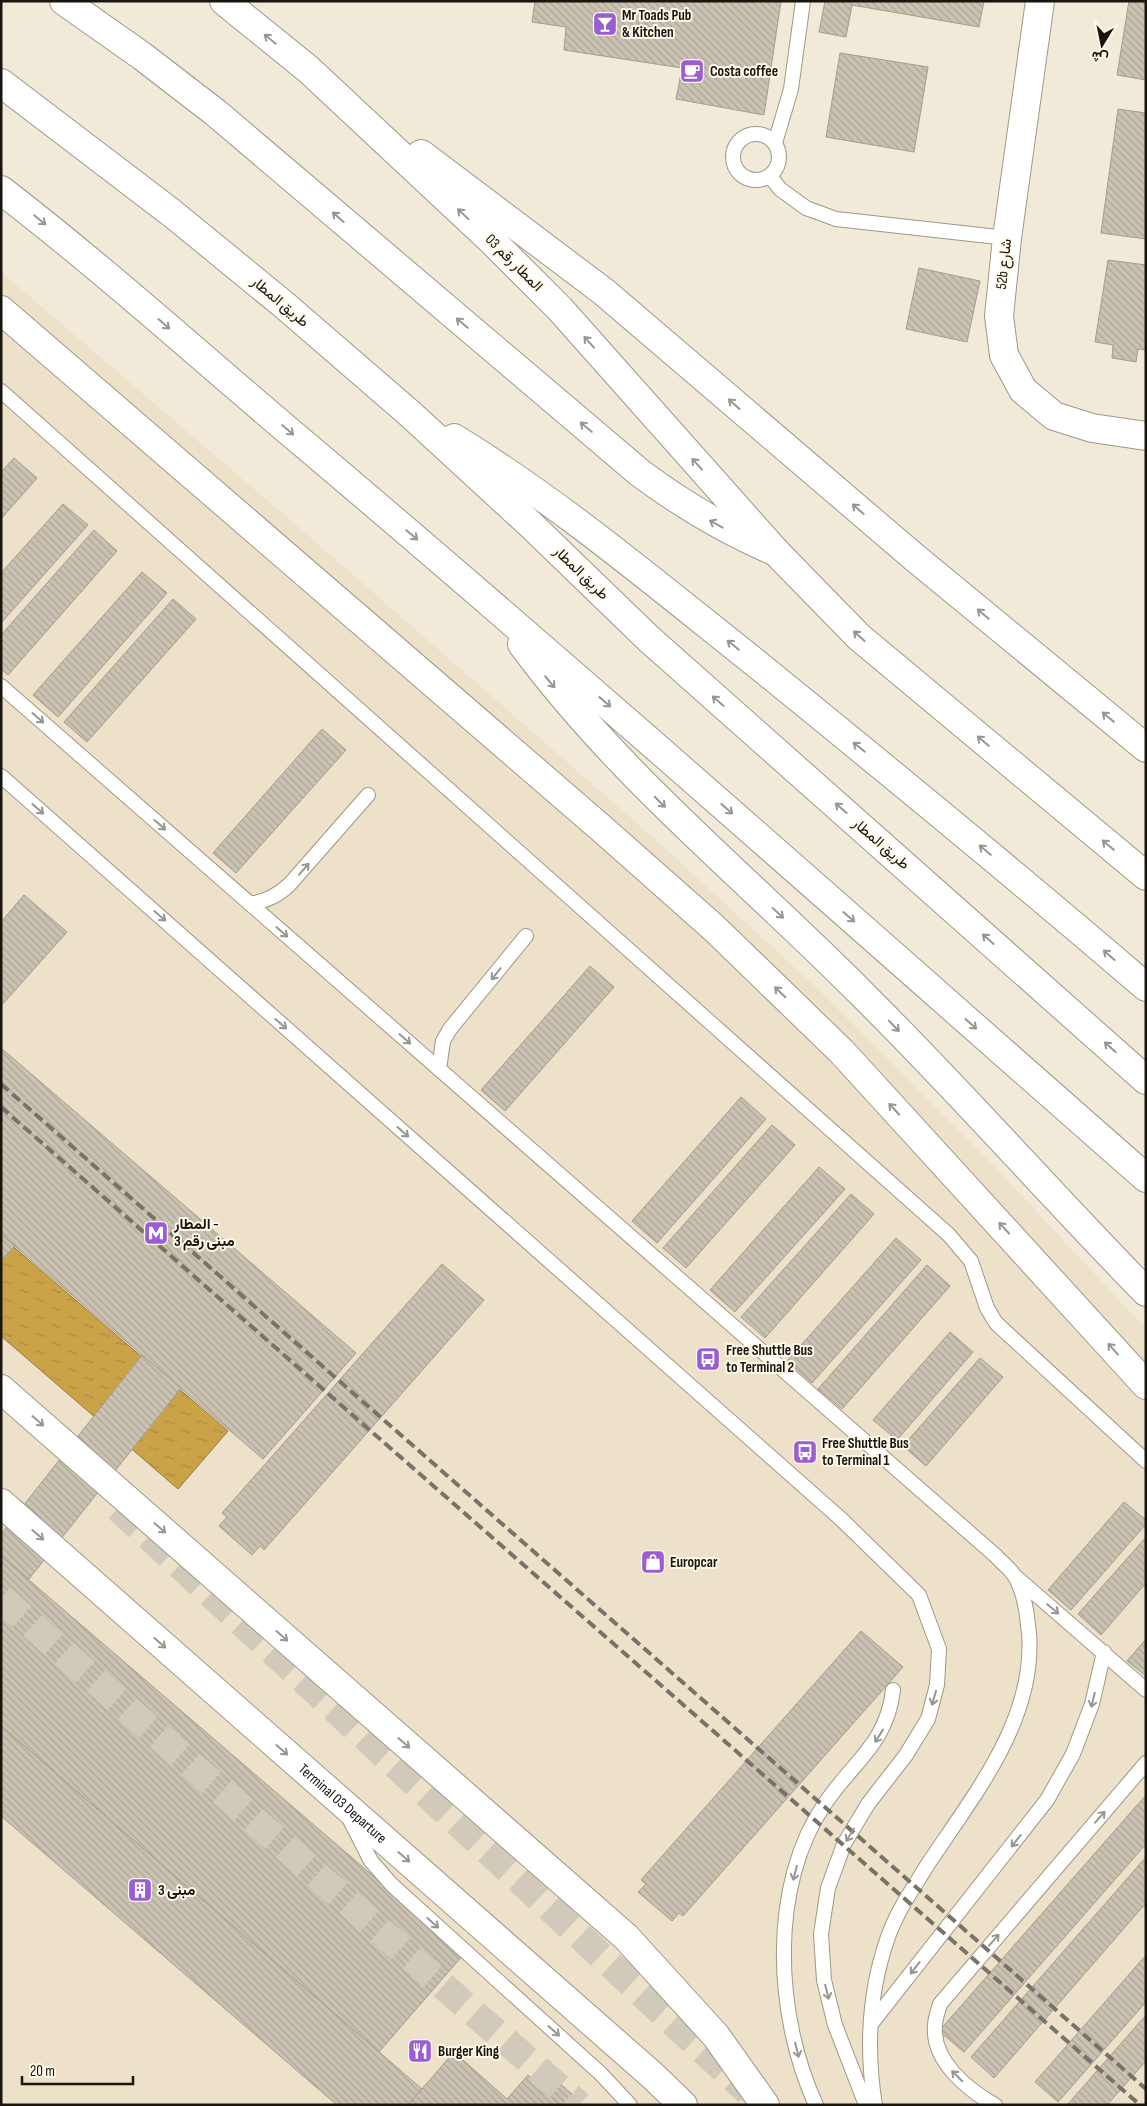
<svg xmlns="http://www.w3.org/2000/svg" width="1147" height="2106" viewBox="0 0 1147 2106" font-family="'Sofia Sans Condensed',Vazirmatn,sans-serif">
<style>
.built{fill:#ede1c9}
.water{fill:url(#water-ripples);stroke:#957838}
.building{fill:url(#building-back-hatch);stroke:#a49c8c}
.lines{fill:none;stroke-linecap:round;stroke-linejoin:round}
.secondary-tunnel{stroke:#d1cabb;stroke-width:28;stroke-dasharray:28 14;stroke-linecap:butt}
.service-casing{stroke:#9f9787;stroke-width:16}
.minor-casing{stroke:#9f9787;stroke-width:30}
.secondary-casing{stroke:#9f9787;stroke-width:30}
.trunk-casing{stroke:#9f9787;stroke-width:30}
.service{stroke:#fff;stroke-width:14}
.minor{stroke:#fff;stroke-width:28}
.secondary{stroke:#fff;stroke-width:28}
.trunk{stroke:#fff;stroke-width:28}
.rail{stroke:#787368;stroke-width:4;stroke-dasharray:10 5;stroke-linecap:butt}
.oneway{stroke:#979693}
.labels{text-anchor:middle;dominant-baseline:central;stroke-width:4;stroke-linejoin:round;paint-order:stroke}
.poi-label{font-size:15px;font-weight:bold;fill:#18150f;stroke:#fef8ea;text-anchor:start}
.street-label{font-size:15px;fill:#18150f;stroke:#fef8ea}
</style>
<defs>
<pattern id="water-ripples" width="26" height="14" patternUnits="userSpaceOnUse" patternTransform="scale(1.25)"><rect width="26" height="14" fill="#caa349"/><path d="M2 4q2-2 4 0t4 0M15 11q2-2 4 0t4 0" fill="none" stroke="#ad8b3f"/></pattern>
<pattern id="building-back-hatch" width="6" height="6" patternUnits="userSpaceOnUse" patternTransform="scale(1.25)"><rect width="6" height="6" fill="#cac2b2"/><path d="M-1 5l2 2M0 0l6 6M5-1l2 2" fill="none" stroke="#ada698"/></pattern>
</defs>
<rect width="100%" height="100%" fill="#f2ead9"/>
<!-- built -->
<polygon class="built" points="1,272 317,543 655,839 820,991 995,1167 1146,1329 1146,2105 1,2105"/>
<!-- water -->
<polygon class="water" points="1,1236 228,1431 178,1489 1,1336"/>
<!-- building -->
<g class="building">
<polygon points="535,1 781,1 764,115 676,99 682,68 564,50 566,27 532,22"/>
<polygon points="825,1 984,1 979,27 852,5 846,37 819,32"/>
<polygon points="1129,1 1146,1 1146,80 1117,75"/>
<polygon points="840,53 928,67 914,152 826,137"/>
<polygon points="1118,109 1146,113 1146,239 1101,233"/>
<polygon points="1108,260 1146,265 1146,350 1138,349 1136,362 1112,358 1113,345 1095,342"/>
<polygon points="919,268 980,281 967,342 906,329"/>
<polygon points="14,458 37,478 1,519 1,472"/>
<polygon points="63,504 88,525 1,623 1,573"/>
<polygon points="94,530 117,551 8,675 1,669 1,635"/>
<polygon points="142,572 167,593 58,717 33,695"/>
<polygon points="173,599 196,619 87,742 64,722"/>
<polygon points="322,729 346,750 236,873 213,853"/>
<polygon points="24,895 67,932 1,1006 1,922"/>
<polygon points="590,966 614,987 505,1111 481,1090"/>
<polygon points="1,1048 356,1353 263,1459 1,1234"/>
<polygon points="741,1097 766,1119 657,1243 632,1221"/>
<polygon points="772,1125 795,1145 686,1268 663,1248"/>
<polygon points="819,1167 845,1189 735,1312 710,1290"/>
<polygon points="851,1194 874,1214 765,1338 741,1317"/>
<polygon points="1,1234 15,1246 1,1260"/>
<polygon points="896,1238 921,1260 812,1383 787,1361"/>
<polygon points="442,1264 484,1300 264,1550 260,1546 252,1555 219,1526 227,1517 222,1513"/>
<polygon points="927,1265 950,1286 842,1409 818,1389"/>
<polygon points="950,1332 973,1352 897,1440 873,1420"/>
<polygon points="142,1355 181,1388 29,1579 1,1556 1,1534"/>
<polygon points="980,1358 1003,1377 926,1466 903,1446"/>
<polygon points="1124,1502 1146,1520 1146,1524 1071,1610 1048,1590"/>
<polygon points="1146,1537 1146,1583 1101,1635 1078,1614"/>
<polygon points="1,1556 464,1954 379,2052 1,1726"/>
<polygon points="861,1631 903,1667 683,1916 679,1913 672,1921 638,1892 646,1884 641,1880"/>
<polygon points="1146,1639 1146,1676 1127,1661"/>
<polygon points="1,1726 422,2089 408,2105 337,2105 1,1816"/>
<polygon points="1146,1795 1146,1844 964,2052 939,2031"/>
<polygon points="1146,1857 1146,1903 994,2078 971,2057"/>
<polygon points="1146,1955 1146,2002 1058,2102 1035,2082"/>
<polygon points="1146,2015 1146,2061 1107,2105 1067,2105"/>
<polygon points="454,2052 507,2099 528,2075 546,2091 556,2080 573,2095 565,2105 408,2105"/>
</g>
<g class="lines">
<!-- secondary-tunnel -->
<g class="secondary-tunnel">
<polyline points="118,1508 748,2092"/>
<polyline points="1,1598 579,2105"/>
</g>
<defs>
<g id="service">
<circle cx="756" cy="157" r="23"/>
<polyline points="775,143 791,89 803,1"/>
<polyline points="770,176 780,189 806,208 836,219 1007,238"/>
<polyline points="1,391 949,1235 971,1261 987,1308 996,1323 1146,1461"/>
<path d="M1 686 996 1556C1002 1563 1012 1570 1016 1578 1025 1595 1027 1615 1029 1633 1036 1720 973 1796 928 1864 914 1887 897 1911 888 1937 869 1991 866 2049 875 2105"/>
<polyline points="1,776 841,1519 919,1595 939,1649 937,1685 928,1719 906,1755 868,1804 844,1844 828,1888 821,1934 824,1980 835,2025 866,2105"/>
<path d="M250 904C266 901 277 896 289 885L368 795"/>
<polyline points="439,1069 443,1041 450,1029 526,936"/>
<polyline points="1016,1577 1146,1690"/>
<polyline points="348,1816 371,1861 392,1885 601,2074 630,2105"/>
<polyline points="871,2024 1047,1800 1073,1754 1092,1704 1104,1652"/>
<path d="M816 2105C775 2016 768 1885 826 1802 854 1761 887 1743 893 1690"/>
<path d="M995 2105C968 2090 932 2061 935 2026 935 2019 938 2011 940 2004L1146 1763"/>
</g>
<polyline id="minor" points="1040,1 1007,238 999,316 1004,355 1023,390 1054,416 1092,428 1146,436"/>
<g id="secondary">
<polyline points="224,1 308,69 490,239 560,309 776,552 859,637 1146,876"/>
<polyline points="421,154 604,292 914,557 1146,748"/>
<polyline points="1,310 601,828 714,928 842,1052 1146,1385"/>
<polyline points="1,1389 626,1937 716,2036 765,2105"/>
<path id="s1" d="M1 1503 653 2076 683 2105"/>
</g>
<g id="trunk">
<path d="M64 1 142 56 216 113 640 473C683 505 727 531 776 552"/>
<polyline points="1,83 173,214 283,304 408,412 530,524 649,639 1146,1080"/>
<path d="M1 190C106 271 203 359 304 444 588 684 866 932 1146 1178"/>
<path d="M454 438C560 503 656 584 753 661 885 768 1017 876 1146 987"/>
<path d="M522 644C619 776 747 878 862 994 960 1091 1050 1194 1146 1292"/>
</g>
</defs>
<!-- service casing -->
<use href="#service" class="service-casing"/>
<!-- minor casing -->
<use href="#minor" class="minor-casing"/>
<!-- secondary casing -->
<use href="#secondary" class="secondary-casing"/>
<!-- trunk casing -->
<use href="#trunk" class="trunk-casing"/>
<!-- service -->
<use href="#service" class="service"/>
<!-- minor -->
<use href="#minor" class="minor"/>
<!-- secondary -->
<use href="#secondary" class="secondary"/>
<!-- trunk -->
<use href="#trunk" class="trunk"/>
<!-- rail -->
<g class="rail">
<polyline points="1,1084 1146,2089"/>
<polyline points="1,1107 1140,2105"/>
</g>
</g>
<!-- one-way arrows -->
<defs><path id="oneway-shaft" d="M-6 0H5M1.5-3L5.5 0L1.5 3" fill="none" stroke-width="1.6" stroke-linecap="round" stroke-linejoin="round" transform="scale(1.25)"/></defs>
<g class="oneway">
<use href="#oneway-shaft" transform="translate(270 39) rotate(-141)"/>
<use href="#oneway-shaft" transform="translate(463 214) rotate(-137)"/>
<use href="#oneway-shaft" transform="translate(338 217) rotate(-138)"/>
<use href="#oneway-shaft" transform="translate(40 220) rotate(39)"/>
<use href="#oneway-shaft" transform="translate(462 323) rotate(-140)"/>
<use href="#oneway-shaft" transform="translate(164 324) rotate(41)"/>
<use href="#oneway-shaft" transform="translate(589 342) rotate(-132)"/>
<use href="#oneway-shaft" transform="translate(734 404) rotate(-139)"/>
<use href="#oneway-shaft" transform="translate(586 427) rotate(-140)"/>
<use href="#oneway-shaft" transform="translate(288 430) rotate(40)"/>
<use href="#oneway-shaft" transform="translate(697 464) rotate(-132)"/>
<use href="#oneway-shaft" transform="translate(858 509) rotate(-139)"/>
<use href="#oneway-shaft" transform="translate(716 524) rotate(-151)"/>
<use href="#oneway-shaft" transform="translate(412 535) rotate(40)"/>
<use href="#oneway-shaft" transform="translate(983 614) rotate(-140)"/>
<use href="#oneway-shaft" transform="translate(859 636) rotate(-138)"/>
<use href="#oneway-shaft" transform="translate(733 645) rotate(-141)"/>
<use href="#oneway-shaft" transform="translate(550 682) rotate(50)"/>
<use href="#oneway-shaft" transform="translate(718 701) rotate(-139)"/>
<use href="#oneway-shaft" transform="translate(605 702) rotate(41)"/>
<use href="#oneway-shaft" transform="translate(1108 717) rotate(-140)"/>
<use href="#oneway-shaft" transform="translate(38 718) rotate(41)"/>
<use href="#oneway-shaft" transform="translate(983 741) rotate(-140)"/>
<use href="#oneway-shaft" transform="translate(859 747) rotate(-141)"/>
<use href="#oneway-shaft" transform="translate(660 802) rotate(45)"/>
<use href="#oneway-shaft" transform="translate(841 808) rotate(-139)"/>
<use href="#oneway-shaft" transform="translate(38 809) rotate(41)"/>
<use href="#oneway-shaft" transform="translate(727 809) rotate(41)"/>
<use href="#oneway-shaft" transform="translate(160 825) rotate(41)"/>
<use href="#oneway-shaft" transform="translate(1108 845) rotate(-140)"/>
<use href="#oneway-shaft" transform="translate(985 850) rotate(-140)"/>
<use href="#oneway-shaft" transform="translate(304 869) rotate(-49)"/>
<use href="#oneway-shaft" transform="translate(778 913) rotate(43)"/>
<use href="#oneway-shaft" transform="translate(160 916) rotate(41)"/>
<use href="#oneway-shaft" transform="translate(849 917) rotate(41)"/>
<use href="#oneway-shaft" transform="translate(282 932) rotate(41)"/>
<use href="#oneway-shaft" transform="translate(988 939) rotate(-138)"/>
<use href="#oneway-shaft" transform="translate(1109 955) rotate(-139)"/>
<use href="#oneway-shaft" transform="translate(496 974) rotate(129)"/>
<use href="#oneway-shaft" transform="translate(780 992) rotate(-136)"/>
<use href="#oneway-shaft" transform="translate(281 1024) rotate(41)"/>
<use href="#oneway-shaft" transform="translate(971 1024) rotate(41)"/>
<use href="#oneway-shaft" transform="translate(894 1026) rotate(46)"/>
<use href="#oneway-shaft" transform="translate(405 1039) rotate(41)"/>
<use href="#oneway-shaft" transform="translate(1110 1047) rotate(-138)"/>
<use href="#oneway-shaft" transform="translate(894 1109) rotate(-133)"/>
<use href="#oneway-shaft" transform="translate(403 1132) rotate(41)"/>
<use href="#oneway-shaft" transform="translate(1004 1228) rotate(-133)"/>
<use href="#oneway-shaft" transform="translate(1113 1349) rotate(-132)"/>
<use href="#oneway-shaft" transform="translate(38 1421) rotate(41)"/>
<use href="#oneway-shaft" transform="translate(160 1528) rotate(41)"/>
<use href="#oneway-shaft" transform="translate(38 1535) rotate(41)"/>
<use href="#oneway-shaft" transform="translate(1053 1609) rotate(40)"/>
<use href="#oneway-shaft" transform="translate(282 1636) rotate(41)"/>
<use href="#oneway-shaft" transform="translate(160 1643) rotate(41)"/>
<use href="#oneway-shaft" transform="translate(934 1698) rotate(106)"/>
<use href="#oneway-shaft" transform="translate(1093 1700) rotate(104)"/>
<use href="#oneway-shaft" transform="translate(879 1736) rotate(122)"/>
<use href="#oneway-shaft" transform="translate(404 1743) rotate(41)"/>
<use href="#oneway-shaft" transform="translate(282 1750) rotate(41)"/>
<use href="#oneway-shaft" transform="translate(1100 1817) rotate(-49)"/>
<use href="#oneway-shaft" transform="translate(850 1835) rotate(121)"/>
<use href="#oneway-shaft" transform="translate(1016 1841) rotate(128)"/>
<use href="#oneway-shaft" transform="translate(404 1857) rotate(41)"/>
<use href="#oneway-shaft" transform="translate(795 1873) rotate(105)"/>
<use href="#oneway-shaft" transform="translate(433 1923) rotate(42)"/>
<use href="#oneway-shaft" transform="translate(994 1940) rotate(-49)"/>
<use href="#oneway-shaft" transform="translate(915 1968) rotate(128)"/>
<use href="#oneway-shaft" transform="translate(827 1992) rotate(76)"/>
<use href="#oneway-shaft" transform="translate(554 2031) rotate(42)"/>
<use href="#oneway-shaft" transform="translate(797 2050) rotate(76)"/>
<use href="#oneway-shaft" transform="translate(957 2076) rotate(-135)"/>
</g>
<!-- icons -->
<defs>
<symbol id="bar-square" viewBox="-11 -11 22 22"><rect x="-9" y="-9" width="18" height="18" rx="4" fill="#9a5dd4" stroke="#fef8ea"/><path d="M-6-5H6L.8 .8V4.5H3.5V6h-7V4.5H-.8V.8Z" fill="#fff"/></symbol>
<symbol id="cafe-square" viewBox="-11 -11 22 22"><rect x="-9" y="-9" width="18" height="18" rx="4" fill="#9a5dd4" stroke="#fef8ea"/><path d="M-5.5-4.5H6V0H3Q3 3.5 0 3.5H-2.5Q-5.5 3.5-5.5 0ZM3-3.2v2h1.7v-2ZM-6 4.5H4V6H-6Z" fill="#fff"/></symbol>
<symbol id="metro-square" viewBox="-11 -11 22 22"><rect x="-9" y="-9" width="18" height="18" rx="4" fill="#9a5dd4" stroke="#fef8ea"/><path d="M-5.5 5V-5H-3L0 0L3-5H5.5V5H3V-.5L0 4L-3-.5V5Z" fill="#fff"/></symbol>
<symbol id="bus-square" viewBox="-11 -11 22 22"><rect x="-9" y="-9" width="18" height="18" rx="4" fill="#9a5dd4" stroke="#fef8ea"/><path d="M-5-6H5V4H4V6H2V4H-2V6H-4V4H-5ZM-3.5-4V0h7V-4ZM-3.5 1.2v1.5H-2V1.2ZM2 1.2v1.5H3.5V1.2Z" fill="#fff"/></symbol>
<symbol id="shop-square" viewBox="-11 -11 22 22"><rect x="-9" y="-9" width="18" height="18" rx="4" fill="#9a5dd4" stroke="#fef8ea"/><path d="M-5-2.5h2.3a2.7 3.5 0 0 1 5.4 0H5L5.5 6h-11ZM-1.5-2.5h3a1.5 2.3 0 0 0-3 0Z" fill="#fff"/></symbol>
<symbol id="building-square" viewBox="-11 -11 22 22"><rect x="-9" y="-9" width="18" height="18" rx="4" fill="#9a5dd4" stroke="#fef8ea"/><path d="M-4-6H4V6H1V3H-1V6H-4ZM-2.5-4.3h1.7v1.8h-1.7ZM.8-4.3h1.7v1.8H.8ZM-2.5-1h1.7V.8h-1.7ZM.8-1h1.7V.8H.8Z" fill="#fff"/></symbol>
<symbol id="restaurant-square" viewBox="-11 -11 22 22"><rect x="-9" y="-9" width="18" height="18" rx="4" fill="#9a5dd4" stroke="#fef8ea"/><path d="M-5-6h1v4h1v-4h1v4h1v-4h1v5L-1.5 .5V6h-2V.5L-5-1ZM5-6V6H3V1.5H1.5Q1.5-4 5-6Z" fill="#fff"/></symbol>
</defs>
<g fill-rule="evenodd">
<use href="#bar-square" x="591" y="10" width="28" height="28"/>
<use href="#cafe-square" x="678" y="57" width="28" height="28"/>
<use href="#metro-square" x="142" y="1219" width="28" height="28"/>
<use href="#bus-square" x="694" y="1345" width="28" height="28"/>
<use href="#bus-square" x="791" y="1438" width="28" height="28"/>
<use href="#shop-square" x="639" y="1548" width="28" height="28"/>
<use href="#building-square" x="126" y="1876" width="28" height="28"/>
<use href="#restaurant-square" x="406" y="2037" width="28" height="28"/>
</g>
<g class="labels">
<!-- poi labels -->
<g class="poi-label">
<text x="622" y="15">Mr Toads Pub<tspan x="622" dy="17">&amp; Kitchen</tspan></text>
<text x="710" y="71">Costa coffee</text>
<text x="174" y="1224">المطار -<tspan x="174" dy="17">مبنى رقم 3</tspan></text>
<text x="726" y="1350">Free Shuttle Bus<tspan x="726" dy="17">to Terminal 2</tspan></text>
<text x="822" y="1443">Free Shuttle Bus<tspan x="822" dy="17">to Terminal 1</tspan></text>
<text x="670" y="1562">Europcar</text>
<text x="158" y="1890">مبنى 3</text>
<text x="438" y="2051">Burger King</text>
</g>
<!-- street labels -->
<g class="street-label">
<text transform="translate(514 263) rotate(45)">المطار رقم 03</text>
<text transform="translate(1004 264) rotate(-84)">52b شارع</text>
<text transform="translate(280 302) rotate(40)">طريق المطار</text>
<text transform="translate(581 573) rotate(44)">طريق المطار</text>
<text transform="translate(881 844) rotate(41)">طريق المطار</text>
<text stroke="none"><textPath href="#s1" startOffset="455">Terminal 03 Departure</textPath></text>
</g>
</g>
<!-- border -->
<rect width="1147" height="2106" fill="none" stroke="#18150f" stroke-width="5"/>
<!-- north arrow -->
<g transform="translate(1102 45) rotate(190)" stroke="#fef8ea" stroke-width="4" paint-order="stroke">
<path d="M0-4L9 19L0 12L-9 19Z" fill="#18150f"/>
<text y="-8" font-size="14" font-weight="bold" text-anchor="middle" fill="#18150f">ش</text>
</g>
<!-- scale -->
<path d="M22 2076v8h111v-8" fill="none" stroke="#18150f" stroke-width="2.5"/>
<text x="30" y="2076" font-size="15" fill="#18150f" stroke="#fef8ea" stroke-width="4" paint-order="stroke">20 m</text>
</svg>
